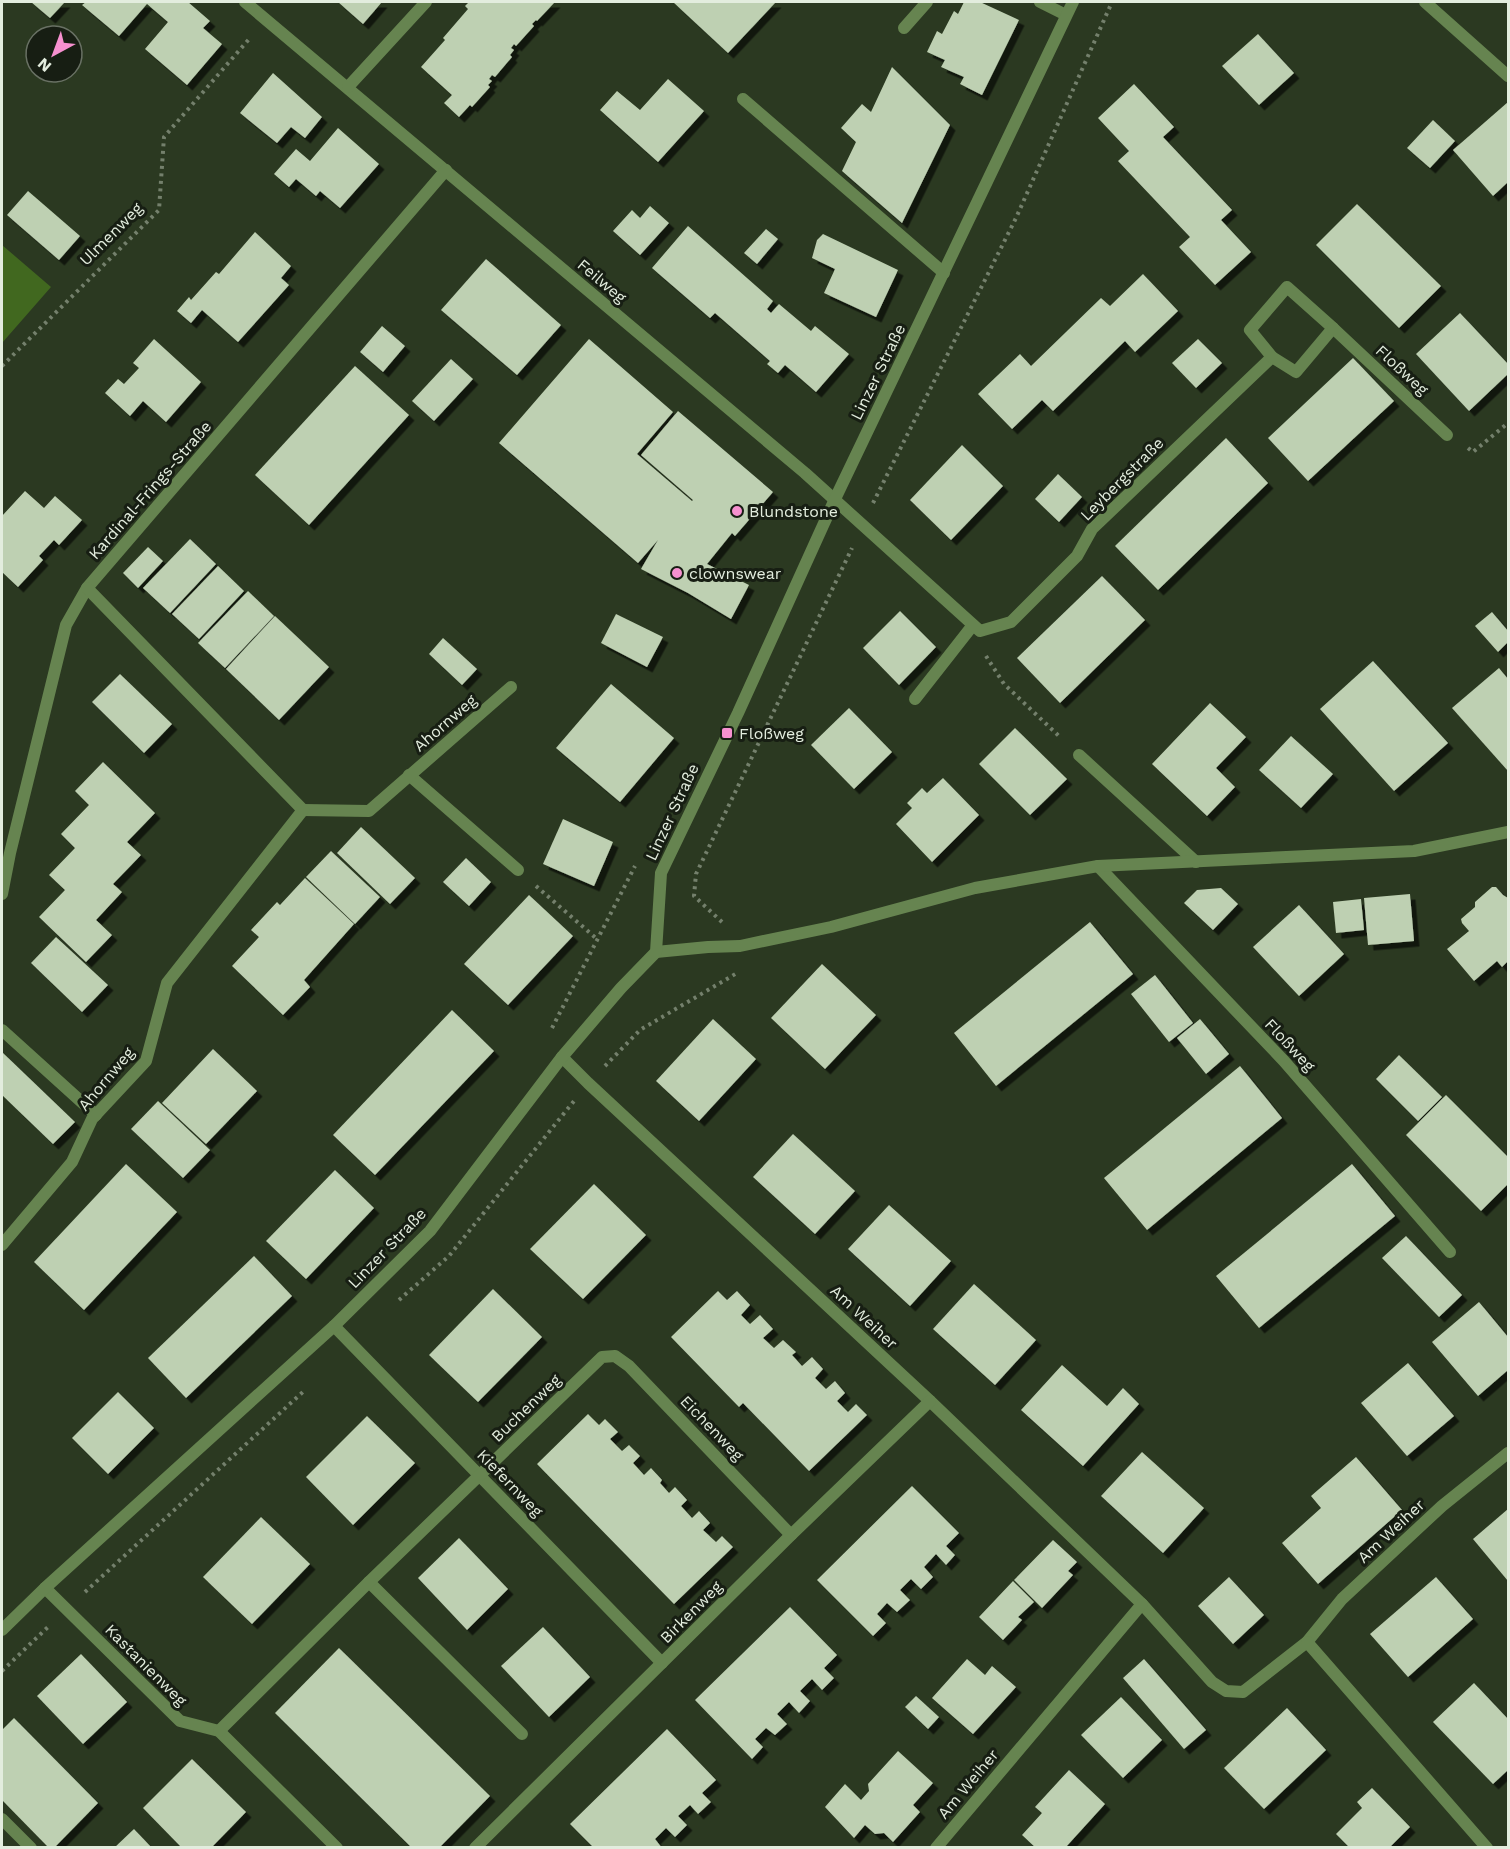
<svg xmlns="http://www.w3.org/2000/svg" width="1510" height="1849" viewBox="0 0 1510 1849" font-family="'Work Sans',sans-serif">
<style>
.green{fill:#41681f}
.building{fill:#bed0b2;filter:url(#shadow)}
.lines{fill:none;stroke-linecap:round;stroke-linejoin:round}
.path{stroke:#74806c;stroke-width:4;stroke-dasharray:3 4.5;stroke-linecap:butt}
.service{stroke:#668450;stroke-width:12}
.minor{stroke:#668450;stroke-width:12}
.poi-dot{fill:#f690cf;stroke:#171e13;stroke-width:2}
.labels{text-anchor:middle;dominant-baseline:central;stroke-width:6;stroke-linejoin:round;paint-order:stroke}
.street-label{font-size:16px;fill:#e3edde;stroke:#171e13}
.poi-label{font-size:16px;fill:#e3edde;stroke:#171e13;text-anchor:start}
</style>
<defs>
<filter id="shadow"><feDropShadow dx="5.5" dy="5.5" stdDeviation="0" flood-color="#0009"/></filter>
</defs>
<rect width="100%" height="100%" fill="#2b3921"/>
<!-- green -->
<polygon class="green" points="2,245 51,287 2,343"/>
<!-- building -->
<g class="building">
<polygon points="31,2 65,2 50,18"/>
<polygon points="86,2 188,2 210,21 203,28 222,44 187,85 145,49 168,22 147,4 119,36 82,5"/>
<polygon points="338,2 382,2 363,24"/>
<polygon points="469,2 555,2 537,21 536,20 532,24 534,26 516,46 514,44 511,48 514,50 510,55 512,57 495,77 492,75 489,79 492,81 488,85 490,87 472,107 470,105 459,117 444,103 452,95 421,67 445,40 443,38 468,9 465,6"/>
<polygon points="673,2 776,2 728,53"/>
<polygon points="964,2 980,2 1019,20 982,95 960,84 964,77 941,67 945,60 927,52 937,31 942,34 954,11 958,14"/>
<polygon points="1258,34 1294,73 1259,105 1222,66"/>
<polygon points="892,67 950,125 902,223 842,171 856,142 841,128 862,104 871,112"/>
<polygon points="273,73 322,117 305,138 291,127 277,143 240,113"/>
<polygon points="668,79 704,111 658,162 600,110 617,91 640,110"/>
<polygon points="1134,84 1174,127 1163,137 1232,210 1221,220 1251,252 1215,285 1179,247 1190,237 1118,161 1129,151 1098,118"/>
<polygon points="1508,102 1508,182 1493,196 1453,150"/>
<polygon points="1433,120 1455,141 1430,168 1407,148"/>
<polygon points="338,128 379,164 340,208 320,191 316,196 296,179 289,187 274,174 296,149 310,161"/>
<polygon points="28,191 80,236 59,260 7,215"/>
<polygon points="1357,204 1441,286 1399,328 1316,245"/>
<polygon points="650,206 669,223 640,255 613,231 632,210 640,218"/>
<polygon points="688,226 773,301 767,309 771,313 779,304 811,331 815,326 849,354 816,392 785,365 778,373 767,364 770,361 715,313 710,318 652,268"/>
<polygon points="766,229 778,239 757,264 744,253"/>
<polygon points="255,232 291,266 281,278 289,285 238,342 202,310 191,323 177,311 189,297 191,300 216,272 219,274"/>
<polygon points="823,234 898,270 876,317 824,293 835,269 812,258 817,240"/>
<polygon points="486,259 561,325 517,375 441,310"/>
<polygon points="1143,274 1178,311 1135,352 1125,341 1053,411 1042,400 1012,429 978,394 1020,354 1031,366 1101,298 1110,306"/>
<polygon points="1460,313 1508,364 1508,374 1469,411 1416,354"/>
<polygon points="382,326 405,346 383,372 360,352"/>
<polygon points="154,339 201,382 166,422 143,401 130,416 105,393 118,379 124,384 139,368 133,363"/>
<polygon points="589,339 673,412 637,454 692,501 693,500 641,455 678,411 773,492 735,536 732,533 707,564 749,585 731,619 688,593 641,569 658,540 638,563 499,443"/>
<polygon points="1198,339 1222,363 1196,388 1172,363"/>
<polygon points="1353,358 1394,401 1308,481 1268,438"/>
<polygon points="451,359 473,379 434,421 412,401"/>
<polygon points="355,366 409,415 309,525 255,475"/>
<polygon points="1226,438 1268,483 1158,590 1115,546"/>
<polygon points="962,445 1003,486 951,540 910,500"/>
<polygon points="1058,474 1082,497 1059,522 1035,499"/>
<polygon points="25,491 44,508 55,496 82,520 59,545 54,540 39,556 43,560 18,587 2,572 2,516"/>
<polygon points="190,539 216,564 170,613 143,588"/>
<polygon points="148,547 163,561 138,588 123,573"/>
<polygon points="218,566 244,591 199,639 172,614"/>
<polygon points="1102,576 1145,620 1060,703 1017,658"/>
<polygon points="248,591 274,616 225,668 198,643"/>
<polygon points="900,611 936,647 899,685 863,648"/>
<polygon points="1492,612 1508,631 1508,642 1498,652 1475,626"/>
<polygon points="616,614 663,637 647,667 601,643"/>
<polygon points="275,616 329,667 279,720 226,669"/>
<polygon points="443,638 477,669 462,685 429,654"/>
<polygon points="1373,661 1448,743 1394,791 1320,709"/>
<polygon points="1499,668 1508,679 1508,771 1452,708"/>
<polygon points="120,674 172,724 144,753 92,702"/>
<polygon points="611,684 674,738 620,802 556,748"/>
<polygon points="1210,703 1246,737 1216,768 1235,787 1207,816 1152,764"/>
<polygon points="849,708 892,752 854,789 811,745"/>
<polygon points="1015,728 1067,779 1030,815 979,764"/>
<polygon points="1291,736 1333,774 1301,808 1259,770"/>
<polygon points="103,762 155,813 127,842 141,855 113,884 122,892 96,920 112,935 86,962 39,917 65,890 49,875 75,848 61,834 89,805 75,791"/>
<polygon points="943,778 979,815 932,862 896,824 912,808 907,803 922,788 927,793"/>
<polygon points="563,819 613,842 594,886 543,864"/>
<polygon points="361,827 415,878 390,904 337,853"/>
<polygon points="331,851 380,897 355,924 306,877"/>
<polygon points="466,858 491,882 469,906 443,882"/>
<polygon points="305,878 354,924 304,980 310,987 283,1015 232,966 259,937 251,930 277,902 280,905"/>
<polygon points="1492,887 1496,887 1503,895 1508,898 1508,961 1502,967 1497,961 1474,981 1447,949 1469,931 1462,923 1461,919 1475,907 1475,902"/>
<polygon points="1221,888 1238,904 1213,930 1184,903 1197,890"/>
<polygon points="1410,894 1414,941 1368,945 1364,898"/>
<polygon points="529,895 573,936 508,1005 464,964"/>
<polygon points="1361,899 1364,930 1336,933 1333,902"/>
<polygon points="1299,905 1344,954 1299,996 1253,947"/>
<polygon points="1090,922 1133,974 996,1086 954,1033"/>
<polygon points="56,937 108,985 82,1012 31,963"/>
<polygon points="822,964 876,1015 825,1069 771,1018"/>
<polygon points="1155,975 1193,1023 1169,1042 1131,994"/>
<polygon points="452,1010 494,1051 375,1175 333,1135"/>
<polygon points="713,1019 756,1059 699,1121 656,1081"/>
<polygon points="1200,1019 1229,1054 1206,1074 1177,1038"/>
<polygon points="213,1049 257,1091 206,1144 162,1103"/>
<polygon points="2,1052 75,1122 53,1144 2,1095"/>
<polygon points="1399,1055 1442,1097 1418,1121 1376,1079"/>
<polygon points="1240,1066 1282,1118 1147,1230 1104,1178"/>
<polygon points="1446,1095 1508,1157 1508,1184 1481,1211 1406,1135"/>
<polygon points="158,1101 210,1150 183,1178 131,1129"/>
<polygon points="793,1134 855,1191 815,1234 753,1177"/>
<polygon points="126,1164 177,1212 84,1310 34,1262"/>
<polygon points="1352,1164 1395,1216 1259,1328 1216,1276"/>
<polygon points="335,1170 374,1208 306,1279 266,1241"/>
<polygon points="594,1184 646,1235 583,1299 530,1249"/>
<polygon points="889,1205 951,1261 910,1306 848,1249"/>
<polygon points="1406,1236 1462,1295 1439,1317 1382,1258"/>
<polygon points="254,1256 292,1296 186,1398 148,1358"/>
<polygon points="974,1284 1036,1340 995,1385 933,1329"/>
<polygon points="493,1289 542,1337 478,1402 429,1355"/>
<polygon points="718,1291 727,1300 737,1291 750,1305 741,1315 750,1324 760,1315 773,1329 763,1338 774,1348 783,1340 796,1352 792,1355 802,1366 812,1357 823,1369 815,1378 826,1389 835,1381 845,1393 837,1401 848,1412 856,1404 867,1415 809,1471 743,1403 739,1407 671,1337"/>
<polygon points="1479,1302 1508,1337 1508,1370 1478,1396 1432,1342"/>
<polygon points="1408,1363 1454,1416 1407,1456 1361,1403"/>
<polygon points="1062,1365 1107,1406 1123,1388 1139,1404 1083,1466 1021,1410"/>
<polygon points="118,1392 154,1428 108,1474 72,1438"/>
<polygon points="588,1414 599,1425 605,1419 618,1432 610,1439 622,1451 629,1445 640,1456 633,1463 644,1475 651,1468 662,1480 660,1483 669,1493 675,1487 687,1500 681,1506 692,1518 699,1511 710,1523 703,1530 716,1542 722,1536 733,1547 674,1604 537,1464"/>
<polygon points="367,1416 415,1463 353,1525 306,1477"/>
<polygon points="1142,1452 1204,1508 1163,1553 1101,1496"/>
<polygon points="1356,1457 1402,1510 1318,1584 1282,1543 1321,1508 1311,1496"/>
<polygon points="912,1486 959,1533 946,1546 955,1555 946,1565 936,1554 924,1567 933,1577 921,1589 911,1579 900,1590 910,1600 897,1612 887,1603 877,1614 886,1623 873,1636 817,1580"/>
<polygon points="1508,1509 1508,1581 1473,1539"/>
<polygon points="261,1517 310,1564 252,1624 203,1577"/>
<polygon points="459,1538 508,1589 467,1630 418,1578"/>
<polygon points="1053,1540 1077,1562 1068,1571 1073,1575 1042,1608 1014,1580"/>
<polygon points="1229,1577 1264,1615 1233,1644 1198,1606"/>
<polygon points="1436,1577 1473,1619 1408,1677 1370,1634"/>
<polygon points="1013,1581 1034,1602 1018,1617 1022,1620 1003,1640 979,1617"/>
<polygon points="790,1607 837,1655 824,1668 834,1678 822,1690 812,1679 800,1691 810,1701 799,1713 789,1702 777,1714 787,1724 775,1735 766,1728 755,1739 763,1747 752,1759 695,1700"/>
<polygon points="543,1627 590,1677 549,1717 501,1666"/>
<polygon points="339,1648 490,1796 439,1848 412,1848 275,1713"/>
<polygon points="81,1654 127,1702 83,1744 37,1696"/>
<polygon points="967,1659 985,1675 992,1666 1016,1687 973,1734 932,1698"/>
<polygon points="1144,1659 1206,1730 1184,1749 1123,1678"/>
<polygon points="1474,1683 1508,1719 1508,1770 1493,1784 1433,1722"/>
<polygon points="916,1696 939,1717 928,1729 905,1707"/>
<polygon points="1121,1697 1162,1740 1123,1778 1081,1735"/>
<polygon points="1287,1708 1326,1750 1264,1809 1224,1768"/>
<polygon points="14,1718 98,1803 54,1848 49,1848 2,1800 2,1730"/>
<polygon points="667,1729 716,1780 702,1793 711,1802 698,1814 690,1805 678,1816 687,1825 675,1837 666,1828 655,1839 662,1848 594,1848 570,1824"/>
<polygon points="898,1751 933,1783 913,1805 920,1812 893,1842 884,1833 875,1834 865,1825 854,1838 825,1807 845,1784 861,1800 869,1791 868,1784"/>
<polygon points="192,1759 246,1812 211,1848 182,1848 143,1808"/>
<polygon points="1069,1770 1105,1804 1065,1848 1036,1848 1022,1835 1042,1813 1035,1807"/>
<polygon points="1372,1788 1410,1827 1389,1848 1350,1848 1336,1834 1362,1808 1357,1802"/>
<polygon points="134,1829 152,1848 114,1848"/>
</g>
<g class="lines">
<!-- path -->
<g class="path">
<polyline points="2,366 159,210 164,137 250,38"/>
<polyline points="1468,448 1473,452 1508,423"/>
<polyline points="873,503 1016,218 1112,2"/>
<polyline points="986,656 1004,684 1061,738"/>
<polyline points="536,886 597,939"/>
<polyline points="722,922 694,896 696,874 852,548"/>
<polyline points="552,1028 635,866"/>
<polyline points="605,1066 640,1030 737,973"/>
<polyline points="399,1300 449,1256 574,1101"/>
<polyline points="85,1592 305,1390"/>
<polyline points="2,1671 49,1626"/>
</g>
<!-- service -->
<g class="service">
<polyline points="1040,2 1066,15"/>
<polyline points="1425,2 1508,76"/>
<polyline points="904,28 927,2"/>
<polyline points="743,99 944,273"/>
<polyline points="915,699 973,625"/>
<polyline points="1079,755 1196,862"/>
<polyline points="409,775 518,870"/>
<polyline points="2,1030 96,1115"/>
<polyline points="369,1582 522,1734"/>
<polyline points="2,1819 31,1848"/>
</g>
<!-- minor -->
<g class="minor">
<polyline points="245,2 805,473 980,631 1011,622 1077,556 1092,529 1272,357"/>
<polyline points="348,87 426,2"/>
<polygon points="1287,287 1333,328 1296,372 1272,357 1250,330"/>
<polyline points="1333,328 1447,435"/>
<polyline points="303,810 369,811 511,687"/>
<polyline points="1098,866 1284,1061 1450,1252"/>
<polyline points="2,894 10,853 66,625 87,588 446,170"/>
<polyline points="656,952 708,947 740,946 831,927 975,888 1098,866 1414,851 1508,832"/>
<polyline points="562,1057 588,1083 930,1401 1142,1604 1212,1682 1226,1691 1243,1692 1307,1642 1342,1599 1442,1506 1508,1453"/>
<polyline points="2,1245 72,1162 92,1119 146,1061 167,983 303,810 87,588"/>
<polyline points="334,1326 662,1663"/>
<polyline points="45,1588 180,1721 219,1731 337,1848"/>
<polyline points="2,1630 45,1588 334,1326 430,1231 562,1057 621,988 656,952 661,873 738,713 835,499 1073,2"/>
<polyline points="1307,1642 1487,1848"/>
<polyline points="219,1731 369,1582 602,1357 615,1356 629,1366 791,1535"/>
<polyline points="475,1848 791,1535 930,1401"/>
<polyline points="936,1848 1142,1604"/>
</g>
</g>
<!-- markers -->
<g class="poi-dot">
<circle cx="737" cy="511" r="6"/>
<circle cx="677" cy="573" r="6"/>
<rect x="721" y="727" width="12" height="12" rx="3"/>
</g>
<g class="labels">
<!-- street labels -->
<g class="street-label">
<text transform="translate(111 234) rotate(-45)">Ulmenweg</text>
<text transform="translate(602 281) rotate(40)">Feilweg</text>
<text transform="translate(1402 370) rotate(43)">Floßweg</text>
<text transform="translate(878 372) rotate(-64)">Linzer Straße</text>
<text transform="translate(1122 479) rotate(-45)">Leybergstraße</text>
<text transform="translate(150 490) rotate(-49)">Kardinal-Frings-Straße</text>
<text transform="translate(445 723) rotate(-41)">Ahornweg</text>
<text transform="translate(672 812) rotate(-65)">Linzer Straße</text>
<text transform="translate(1290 1045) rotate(47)">Floßweg</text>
<text transform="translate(106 1079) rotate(-50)">Ahornweg</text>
<text transform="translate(387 1248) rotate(-46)">Linzer Straße</text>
<text transform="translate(864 1317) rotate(43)">Am Weiher</text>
<text transform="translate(526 1408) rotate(-44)">Buchenweg</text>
<text transform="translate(712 1428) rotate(46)">Eichenweg</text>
<text transform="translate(510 1483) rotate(46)">Kiefernweg</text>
<text transform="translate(1391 1531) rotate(-43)">Am Weiher</text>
<text transform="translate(691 1612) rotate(-45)">Birkenweg</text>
<text transform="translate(146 1665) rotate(45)">Kastanienweg</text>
<text transform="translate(968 1784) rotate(-50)">Am Weiher</text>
</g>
<!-- poi labels -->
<g class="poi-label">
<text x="749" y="511">Blundstone</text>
<text x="689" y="573">clownswear</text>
<text x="739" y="733">Floßweg</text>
</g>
</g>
<!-- border -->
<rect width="1510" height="1849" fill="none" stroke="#e3edde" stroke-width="6"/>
<!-- north arrow -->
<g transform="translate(54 54) rotate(221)"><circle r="28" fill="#171e13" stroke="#697164" stroke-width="1.5"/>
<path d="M0-4.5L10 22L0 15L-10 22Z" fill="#f690cf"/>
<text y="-9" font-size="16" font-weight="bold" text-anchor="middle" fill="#e3edde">N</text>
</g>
</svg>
